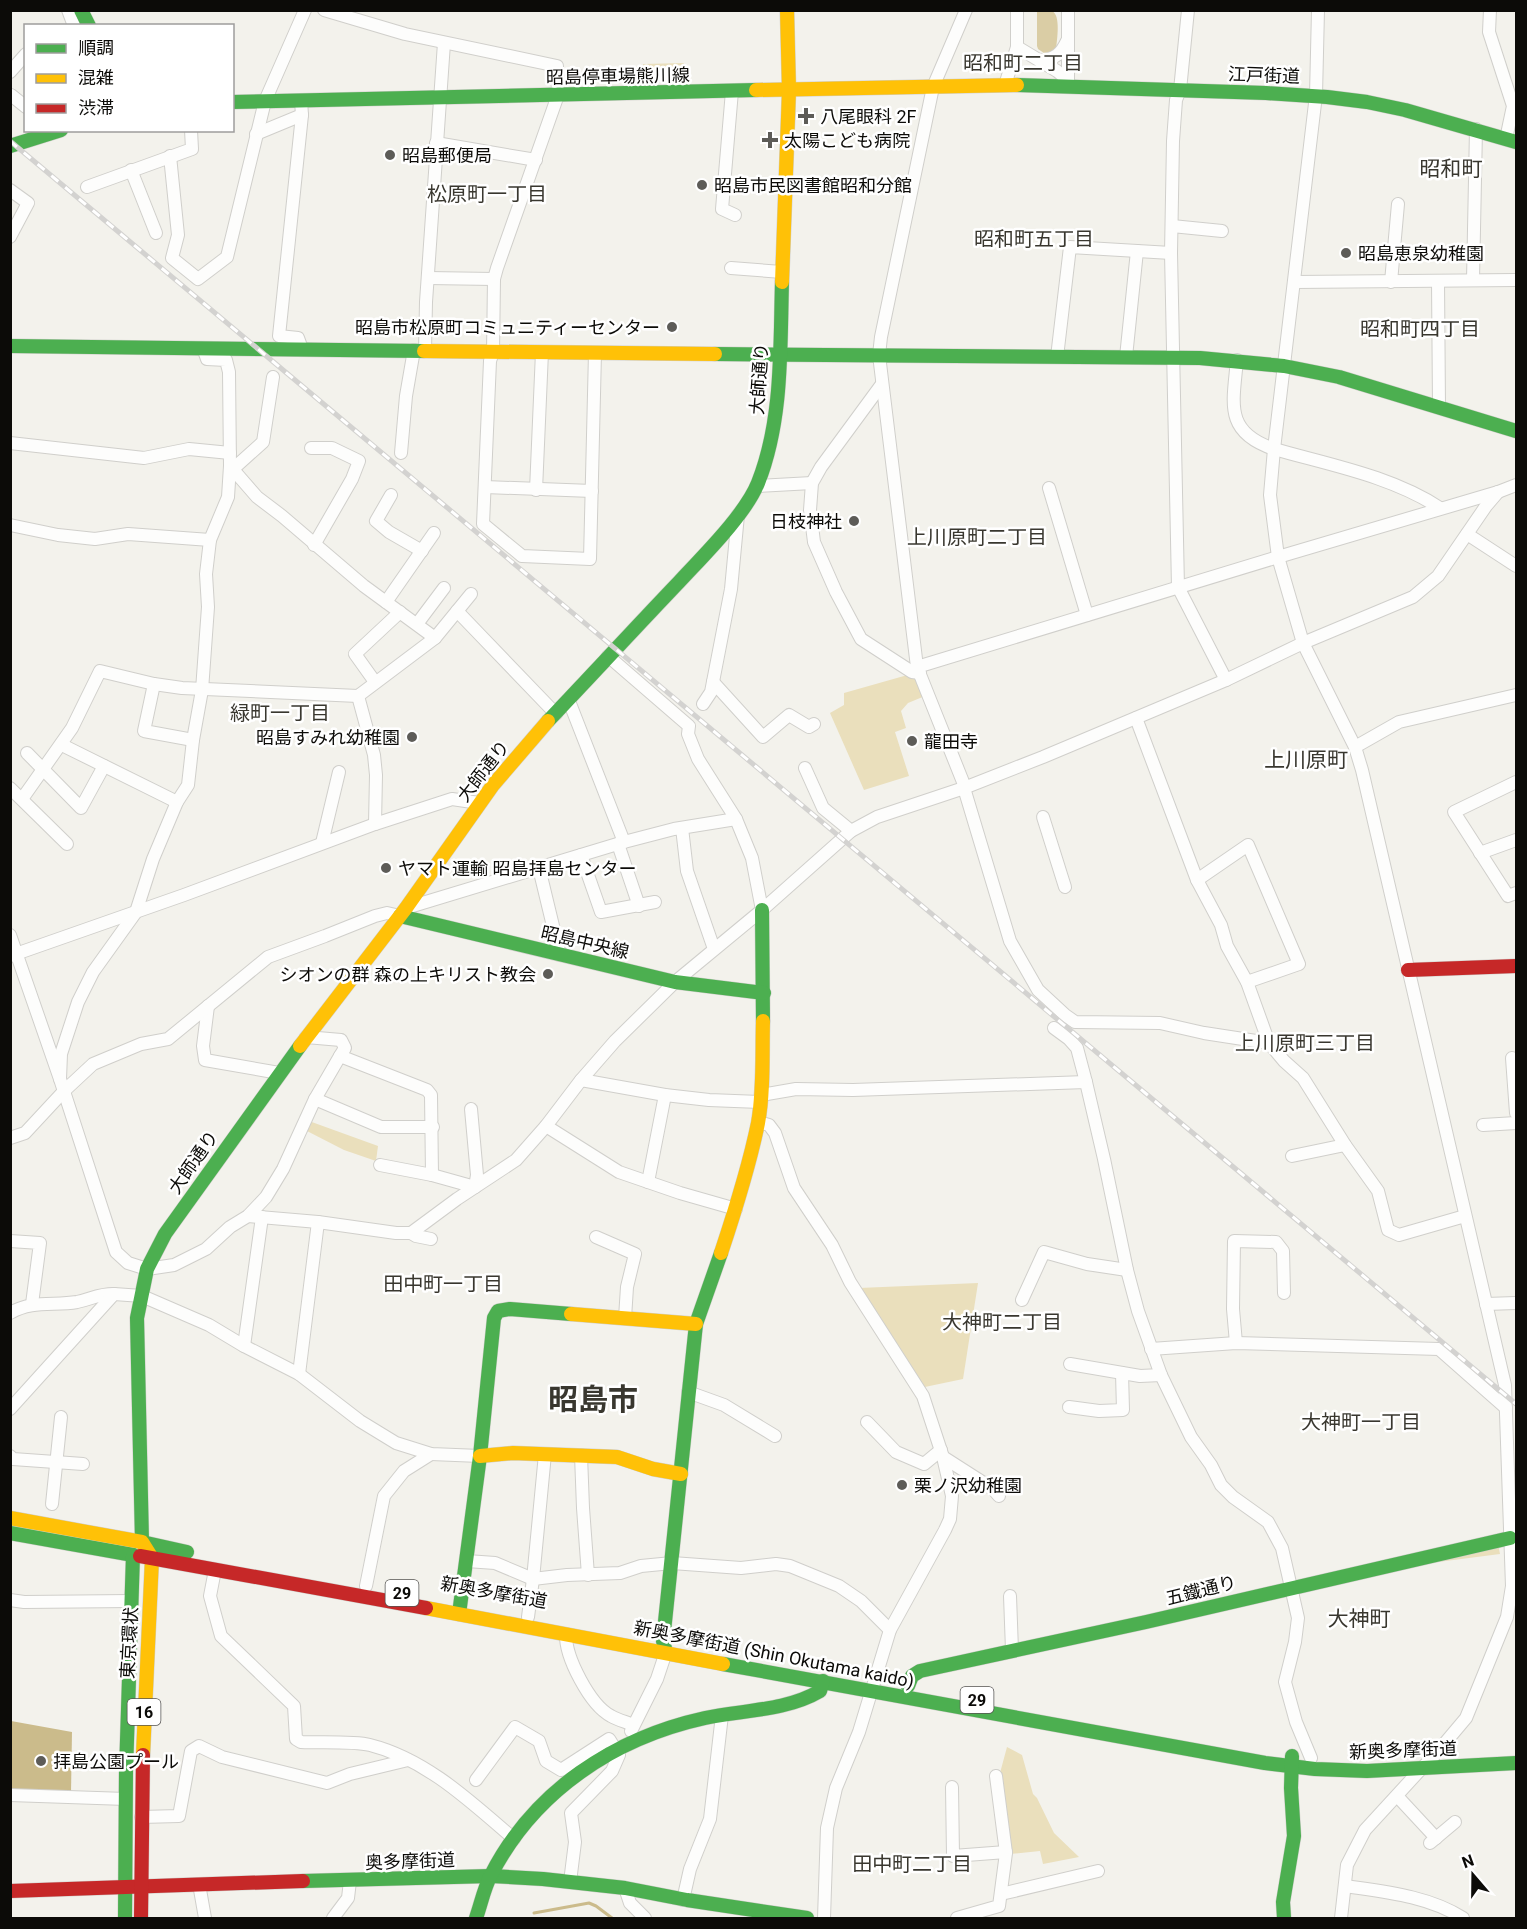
<svg xmlns="http://www.w3.org/2000/svg" width="1527" height="1929" viewBox="0 0 1527 1929" font-family="Roboto,'Noto Sans JP',sans-serif">
<style>
.green{fill:#eadfbc}
.forest{fill:#dacda5}
.water{fill:#cbbb8b}
.lines{fill:none;stroke-linecap:round;stroke-linejoin:round}
.stream{stroke:#cbbb8b;stroke-width:3}
.street-casing{stroke:#d0cfcb;stroke-width:14}
.fast-casing{stroke:#d0cfcb;stroke-width:15}
.slow-casing{stroke:#d0cfcb;stroke-width:15}
.jam-casing{stroke:#d0cfcb;stroke-width:15}
.street{stroke:#fdfdfc;stroke-width:12}
.fast{stroke:#4caf50;stroke-width:14}
.slow{stroke:#ffc107;stroke-width:14}
.jam{stroke:#c62828;stroke-width:14}
.rail-casing{stroke:#d3d2d0;stroke-width:5}
.rail{stroke:#fff;stroke-width:3;stroke-dasharray:9;stroke-linecap:butt}
.poi-dot{fill:#5d5c58;stroke:#fff;stroke-width:2}
.labels{text-anchor:middle;dominant-baseline:central;stroke-width:5;stroke-linejoin:round;paint-order:stroke}
.shield{fill:#fff;stroke:#555452;stroke-width:1.5}
.shield-label{font-size:16px;font-weight:bold;fill:#0c0b08}
.street-label{font-size:18px;fill:#0c0b08;stroke:#fff}
.poi-label{font-size:18px;fill:#0c0b08;stroke:#fff;text-anchor:start}
.neighbourhood-label{font-size:20px;fill:#39372f;stroke:#fff}
.quarter-label{font-size:21px;fill:#39372f;stroke:#fff}
.town-label{font-size:30px;font-weight:bold;fill:#39372f;stroke:#fff}
</style>
<rect width="100%" height="100%" fill="#f3f2ec"/>
<!-- green -->
<g class="green">
<polygon points="684,63 685,78 644,79 643,64"/>
<polygon points="911,674 919,677 925,696 908,703 901,711 906,728 895,732 909,776 864,790 830,713 844,705 844,693"/>
<polygon points="309,1121 378,1146 376,1161 344,1150 305,1130"/>
<polygon points="978,1283 963,1379 920,1388 859,1288"/>
<polygon points="1498,1544 1500,1554 1407,1566"/>
<polygon points="1007,1747 1022,1755 1033,1794 1037,1798 1054,1833 1079,1857 1043,1864 1040,1851 1010,1854 1000,1773"/>
</g>
<!-- forest -->
<path class="forest" d="M1037 11C1042 11 1048 9 1052 11 1061 15 1057 40 1056 49L1047 55 1038 49 1037 46Z"/>
<!-- water -->
<polygon class="water" points="11,1721 72,1732 71,1793 11,1790"/>
<g class="lines">
<!-- stream -->
<polyline class="stream" points="534,1913 589,1903 596,1906 612,1918"/>
<defs>
<g id="street">
<polyline points="68,10 74,26"/>
<polyline points="324,10 405,34 557,66 558,95 497,268 494,279 493,352 490,361 483,524 522,556 590,559 595,353"/>
<polyline points="966,10 933,87 881,337 879,355 917,667 963,782 964,788 1010,941 1038,990 1065,1015 1075,1022 1160,1023 1204,1033 1269,1043"/>
<polyline points="1068,10 1068,87"/>
<polyline points="1188,10 1180,90 1176,100 1173,141 1171,253 1178,587 1226,680"/>
<polyline points="1318,10 1316,95 1274,449 1270,495 1278,557 1303,643 1355,747 1362,770 1505,1385 1512,1586 1507,1617 1466,1718 1434,1756 1421,1769 1365,1830 1347,1865 1341,1918"/>
<polyline points="1490,10 1489,32 1513,106 1506,139"/>
<polyline points="1017,47 1057,71 1063,76 1067,85"/>
<path d="M1040 61C1055 59 1061 54 1067 41"/>
<polyline points="10,72 26,54"/>
<polyline points="1005,85 1017,47 1017,10"/>
<polyline points="732,91 722,209 735,215"/>
<polyline points="11,95 26,107"/>
<polyline points="301,101 302,115 279,336 298,338 302,349"/>
<polyline points="256,134 302,115"/>
<polyline points="436,143 536,160"/>
<polyline points="170,156 178,235 172,258 198,279 227,257 265,101 305,10"/>
<polyline points="131,170 156,233"/>
<polyline points="87,187 192,149 191,130"/>
<polyline points="10,190 28,203 10,237"/>
<polyline points="1172,226 1222,231"/>
<polyline points="731,268 782,272"/>
<polyline points="428,278 494,279"/>
<polyline points="1473,280 1476,129"/>
<polyline points="1438,281 1439,407"/>
<polyline points="1295,282 1516,280"/>
<polyline points="1391,282 1398,204"/>
<polyline points="425,351 426,302 444,43"/>
<polyline points="1057,357 1070,247 1171,253"/>
<polyline points="1126,357 1137,251"/>
<path d="M1237 360C1233 404 1224 432 1274 449 1330 465 1391 476 1440 508"/>
<polyline points="882,384 821,467 812,483 810,510 814,542 836,592 861,639 912,672 920,673"/>
<polyline points="10,443 144,458 189,449 230,453"/>
<polyline points="311,448 332,448 359,461 352,479 314,545"/>
<polyline points="401,453 406,396 414,350"/>
<polyline points="230,466 257,497 282,516 364,586 435,638"/>
<polyline points="233,469 263,442 273,377"/>
<polyline points="757,486 812,483"/>
<polyline points="485,487 592,491"/>
<polyline points="1049,488 1087,615"/>
<polyline points="536,490 542,352"/>
<polyline points="391,495 376,521 389,532 422,551"/>
<polyline points="10,525 58,535 95,539 128,534 210,540"/>
<polyline points="1467,534 1516,566"/>
<polyline points="386,602 434,533"/>
<polyline points="457,611 556,714"/>
<polyline points="417,624 444,588"/>
<polyline points="608,656 689,726 688,734 698,759 736,819 752,858 762,910"/>
<polyline points="917,667 1278,557 1498,492 1516,485"/>
<polyline points="375,682 355,654 400,612"/>
<polyline points="713,682 763,737 789,715 809,727 814,724"/>
<polyline points="154,684 144,731 193,740"/>
<polyline points="358,696 374,755 376,775 375,824"/>
<polyline points="569,701 624,842"/>
<polyline points="703,704 711,692 731,589 738,515"/>
<polyline points="1136,718 1197,880 1221,925 1227,946 1247,982 1269,1043 1284,1061 1303,1078 1345,1145 1378,1191 1388,1230 1399,1235 1465,1216"/>
<polyline points="62,745 177,802"/>
<polyline points="1355,747 1399,722 1516,695"/>
<polyline points="27,753 81,808 104,766"/>
<polyline points="805,768 823,808 851,831"/>
<polyline points="1516,782 1454,812 1508,896 1516,893"/>
<polyline points="10,788 67,844"/>
<polyline points="22,799 72,728 100,671 154,684 182,688 358,696 435,638 471,594"/>
<polyline points="1043,817 1065,887"/>
<polyline points="682,828 687,871 714,949"/>
<polyline points="322,843 339,772"/>
<polyline points="618,844 639,906"/>
<polyline points="1480,853 1516,840"/>
<polyline points="581,855 601,912 655,902"/>
<polyline points="539,868 560,955"/>
<polyline points="1197,880 1248,845 1299,964 1247,982"/>
<polyline points="406,908 624,842 674,829 736,819"/>
<polyline points="10,935 60,1079 116,1252 128,1263 147,1269 174,1265 206,1249 230,1227 248,1216 266,1197 283,1169 315,1099 340,1056"/>
<polyline points="10,956 184,895 375,824 452,799 479,803"/>
<polyline points="208,1006 203,1046 205,1060 279,1073"/>
<polyline points="1054,1028 1069,1039 1077,1048 1086,1082"/>
<polyline points="306,1037 341,1040 345,1048 340,1056 427,1090 431,1095 432,1175 475,1187"/>
<polyline points="1512,1058 1516,1113"/>
<polyline points="60,1079 61,1054 78,1002 93,972 136,912 153,859 177,802 188,785 193,740 202,690 208,607 206,574 210,540 228,497 230,466 229,372 226,360 207,359 203,348"/>
<polyline points="581,1080 665,1095 709,1100 760,1102"/>
<polyline points="761,1095 796,1089 853,1090 1086,1082 1104,1159 1127,1270 1138,1311 1161,1375 1191,1437 1211,1465 1221,1485 1233,1497 1268,1522 1282,1548 1298,1618 1295,1642 1285,1682 1296,1722 1311,1758"/>
<polyline points="315,1099 381,1127 433,1127"/>
<polyline points="471,1109 477,1175 475,1187"/>
<polyline points="758,1122 769,1125 775,1133 794,1188 832,1245 850,1282 923,1396 943,1457 952,1496 950,1519 945,1530 890,1630 859,1732 836,1788 827,1828 824,1918"/>
<polyline points="1483,1125 1516,1123"/>
<polyline points="546,1126 619,1172 680,1193 736,1209"/>
<polyline points="10,1138 25,1133 64,1091 93,1064 141,1044 168,1039 268,957 325,936 375,916 387,913 400,916"/>
<polyline points="1292,1156 1345,1145"/>
<polyline points="380,1165 432,1175"/>
<polyline points="648,1182 665,1095"/>
<polyline points="248,1216 318,1222 396,1233 411,1233 457,1199 516,1160 546,1126 581,1080 615,1041 675,982 762,910 851,831 877,817 964,788 1043,757 1226,680 1303,643 1413,597 1438,576 1486,506 1498,492"/>
<polyline points="411,1233 416,1236 431,1239"/>
<polyline points="596,1237 635,1254 627,1287 625,1318"/>
<polyline points="10,1241 40,1243 32,1304"/>
<polyline points="1022,1300 1044,1252 1087,1264 1127,1270"/>
<polyline points="1486,1304 1516,1303"/>
<path d="M10 1313C32 1300 54 1306 77 1302 92 1299 97 1294 114 1294"/>
<polyline points="1236,1343 1233,1309 1234,1241 1276,1242 1283,1251 1284,1293"/>
<polyline points="244,1346 262,1217"/>
<polyline points="1151,1349 1236,1343 1439,1349 1506,1408"/>
<polyline points="1070,1364 1140,1376 1161,1375"/>
<polyline points="299,1374 318,1222"/>
<polyline points="688,1392 724,1405 775,1436"/>
<polyline points="1069,1407 1099,1411 1123,1410 1122,1373"/>
<polyline points="10,1409 114,1294 142,1296 209,1325 244,1346 299,1374 360,1421 396,1443 431,1454 480,1456"/>
<polyline points="867,1422 896,1452 924,1464 941,1450"/>
<polyline points="581,1455 583,1508 588,1575"/>
<polyline points="10,1456 13,1459 83,1464"/>
<polyline points="943,1457 993,1489 999,1496"/>
<polyline points="52,1504 61,1417"/>
<polyline points="467,1561 495,1563 533,1579 567,1575 620,1573 641,1566 672,1563 741,1568 776,1564 790,1566 839,1586 861,1601 890,1630"/>
<path d="M215 1570 210 1596 221 1636 294 1706 296 1739 301 1742C320 1743 353 1741 370 1745 426 1759 471 1802 514 1839"/>
<polyline points="366,1586 384,1496 404,1471 431,1454"/>
<polyline points="1010,1596 1012,1650"/>
<polyline points="10,1600 24,1602 131,1601"/>
<polyline points="528,1617 533,1579 545,1454"/>
<path d="M566 1634C565 1657 590 1705 611 1716 618 1720 626 1722 633 1725"/>
<polyline points="631,1731 657,1679 666,1652"/>
<polyline points="476,1780 515,1727 539,1741 546,1761 561,1770 609,1739 619,1755 612,1771 571,1813 575,1842 570,1882"/>
<polyline points="952,1787 953,1856 1006,1852"/>
<polyline points="10,1795 126,1799"/>
<polyline points="1397,1796 1436,1838"/>
<polyline points="141,1817 179,1816 191,1751 199,1746 222,1757 327,1783 350,1774 408,1760"/>
<polyline points="1430,1843 1455,1822"/>
<polyline points="199,1884 205,1918"/>
<path d="M1345 1886C1386 1892 1428 1896 1463 1918"/>
<polyline points="625,1888 630,1903 645,1918"/>
<polyline points="1001,1894 1098,1871"/>
<polyline points="683,1900 690,1869 710,1819 722,1715"/>
<polyline points="333,1918 348,1898 350,1881"/>
<polyline points="957,1918 999,1906 1006,1853 996,1776"/>
</g>
<g id="fast">
<polyline points="81,10 89,26"/>
<polyline points="1017,85 1266,93 1327,97 1367,102 1405,110 1516,142"/>
<polyline points="232,102 756,90"/>
<polyline points="10,146 61,130"/>
<polyline points="10,346 424,351"/>
<polyline points="715,354 1200,358 1284,366 1339,377 1516,431"/>
<path d="M548 721C592 675 635 628 679 582 703 556 745 515 758 483 783 420 780 348 782 282"/>
<polyline points="762,910 763,1021"/>
<polyline points="400,916 675,982 764,993"/>
<polyline points="10,1533 133,1555"/>
<polyline points="142,1542 137,1318 147,1269 165,1234 300,1046"/>
<polyline points="142,1542 187,1552"/>
<polyline points="459,1614 480,1456 494,1318 498,1311 510,1309 571,1314"/>
<polyline points="666,1652 663,1641 696,1324 721,1253"/>
<polyline points="723,1664 1265,1763 1315,1769 1367,1771 1516,1763"/>
<polyline points="908,1686 912,1676 920,1671 1146,1622 1510,1538"/>
<polyline points="303,1881 491,1876 543,1879 625,1888 687,1900 807,1918"/>
<polyline points="125,1918 126,1771 133,1555"/>
<path d="M476 1918C481 1904 484 1888 491 1875 534 1791 614 1738 705 1718 743 1710 786 1711 820 1691L823 1681"/>
<polyline points="1284,1918 1283,1902 1294,1836 1291,1788 1292,1756"/>
</g>
<g id="slow">
<polyline points="756,90 1017,85"/>
<polyline points="782,282 789,90 787,10"/>
<polyline points="424,351 715,354"/>
<polyline points="300,1046 406,908 493,785 548,721"/>
<path d="M721 1253C735 1211 749 1167 758 1123 764 1090 762 1054 763 1021"/>
<polyline points="571,1314 696,1324"/>
<polyline points="480,1456 513,1453 617,1457 653,1469 681,1474"/>
<polyline points="10,1518 142,1542 152,1558 143,1755"/>
<polyline points="426,1608 723,1664"/>
</g>
<g id="jam">
<polyline points="1408,970 1516,966"/>
<polyline points="140,1556 426,1608"/>
<polyline points="10,1891 303,1881"/>
<polyline points="141,1918 143,1755"/>
</g>
</defs>
<!-- street casing -->
<use href="#street" class="street-casing"/>
<!-- fast casing -->
<use href="#fast" class="fast-casing"/>
<!-- slow casing -->
<use href="#slow" class="slow-casing"/>
<!-- jam casing -->
<use href="#jam" class="jam-casing"/>
<!-- street -->
<use href="#street" class="street"/>
<!-- fast -->
<use href="#fast" class="fast"/>
<!-- slow -->
<use href="#slow" class="slow"/>
<!-- jam -->
<use href="#jam" class="jam"/>
<defs>
<polyline id="rail" points="10,141 1516,1404"/>
</defs>
<!-- rail casing -->
<use href="#rail" class="rail-casing"/>
<!-- rail -->
<use href="#rail" class="rail"/>
</g>
<!-- markers -->
<g class="poi-dot">
<path d="M803 107h6v6h6v6h-6v6h-6v-6h-6v-6h6z"/>
<path d="M767 131h6v6h6v6h-6v6h-6v-6h-6v-6h6z"/>
<circle cx="390" cy="155" r="6"/>
<circle cx="702" cy="185" r="6"/>
<circle cx="1346" cy="253" r="6"/>
<circle cx="672" cy="327" r="6"/>
<circle cx="854" cy="521" r="6"/>
<circle cx="412" cy="737" r="6"/>
<circle cx="912" cy="741" r="6"/>
<circle cx="386" cy="868" r="6"/>
<circle cx="548" cy="974" r="6"/>
<circle cx="902" cy="1485" r="6"/>
<circle cx="41" cy="1761" r="6"/>
</g>
<g class="labels">
<!-- shield labels -->
<g class="shield">
<rect x="385.5" y="1580" width="33" height="26" rx="4.5"/>
<rect x="960.5" y="1687" width="33" height="26" rx="4.5"/>
<rect x="127.5" y="1699" width="33" height="26" rx="4.5"/>
</g>
<g class="shield-label">
<text x="402" y="1593">29</text>
<text x="977" y="1700">29</text>
<text x="144" y="1712">16</text>
</g>
<!-- street labels -->
<g class="street-label">
<text transform="translate(1264 75) rotate(2)">江戸街道</text>
<text transform="translate(618 76) rotate(-1)">昭島停車場熊川線</text>
<text transform="translate(759 379) rotate(-86)">大師通り</text>
<text transform="translate(483 771) rotate(-52)">大師通り</text>
<text transform="translate(585 942) rotate(13)">昭島中央線</text>
<text transform="translate(193 1162) rotate(-55)">大師通り</text>
<text transform="translate(1201 1590) rotate(-14)">五鐵通り</text>
<text transform="translate(494 1592) rotate(10)">新奥多摩街道</text>
<text transform="translate(129 1643) rotate(-87)">東京環状</text>
<text transform="translate(774 1654) rotate(11)">新奥多摩街道 (Shin Okutama kaido)</text>
<text transform="translate(1403 1750) rotate(-2)">新奥多摩街道</text>
<text transform="translate(410 1861) rotate(-2)">奥多摩街道</text>
</g>
<!-- poi labels -->
<g class="poi-label">
<text x="820" y="116">八尾眼科 2F</text>
<text x="784" y="140">太陽こども病院</text>
<text x="402" y="155">昭島郵便局</text>
<text x="714" y="185">昭島市民図書館昭和分館</text>
<text x="1358" y="253">昭島恵泉幼稚園</text>
<text x="660" y="327" text-anchor="end">昭島市松原町コミュニティーセンター</text>
<text x="842" y="521" text-anchor="end">日枝神社</text>
<text x="400" y="737" text-anchor="end">昭島すみれ幼稚園</text>
<text x="924" y="741">龍田寺</text>
<text x="398" y="868">ヤマト運輸 昭島拝島センター</text>
<text x="536" y="974" text-anchor="end">シオンの群 森の上キリスト教会</text>
<text x="914" y="1485">栗ノ沢幼稚園</text>
<text x="53" y="1761">拝島公園プール</text>
</g>
<!-- neighbourhood labels -->
<g class="neighbourhood-label">
<text x="1023" y="63">昭和町二丁目</text>
<text x="487" y="194">松原町一丁目</text>
<text x="1034" y="239">昭和町五丁目</text>
<text x="1420" y="329">昭和町四丁目</text>
<text x="977" y="537">上川原町二丁目</text>
<text x="280" y="713">緑町一丁目</text>
<text x="1305" y="1043">上川原町三丁目</text>
<text x="443" y="1284">田中町一丁目</text>
<text x="1002" y="1322">大神町二丁目</text>
<text x="1361" y="1422">大神町一丁目</text>
<text x="912" y="1864">田中町二丁目</text>
</g>
<!-- quarter labels -->
<g class="quarter-label">
<text x="1451" y="169">昭和町</text>
<text x="1306" y="760">上川原町</text>
<text x="1359" y="1619">大神町</text>
</g>
<!-- town labels -->
<g class="town-label">
<text x="593" y="1399">昭島市</text>
</g>
</g>
<!-- border -->
<rect width="1527" height="1929" fill="none" stroke="#0c0b08" stroke-width="24"/>
<!-- legend -->
<rect x="24" y="24" width="210" height="108" fill="#ffffff" stroke="#9e9d9c" stroke-width="1.5"/>
<rect x="36" y="44" width="30" height="9" fill="#4caf50" stroke="#9e9d9c" stroke-width="1.5"/>
<text x="78" y="54" font-size="18" fill="#0c0b08">順調</text>
<rect x="36" y="74" width="30" height="9" fill="#ffc107" stroke="#9e9d9c" stroke-width="1.5"/>
<text x="78" y="84" font-size="18" fill="#0c0b08">混雑</text>
<rect x="36" y="104" width="30" height="9" fill="#c62828" stroke="#9e9d9c" stroke-width="1.5"/>
<text x="78" y="114" font-size="18" fill="#0c0b08">渋滞</text>
<!-- north arrow -->
<g transform="translate(1473 1875) rotate(340)" stroke="#ffffff" stroke-width="4.5" paint-order="stroke">
<path d="M0-4.5L10 22L0 15L-10 22Z" fill="#0c0b08"/>
<text y="-9" font-size="16" font-weight="bold" text-anchor="middle" fill="#0c0b08">N</text>
</g>
</svg>
